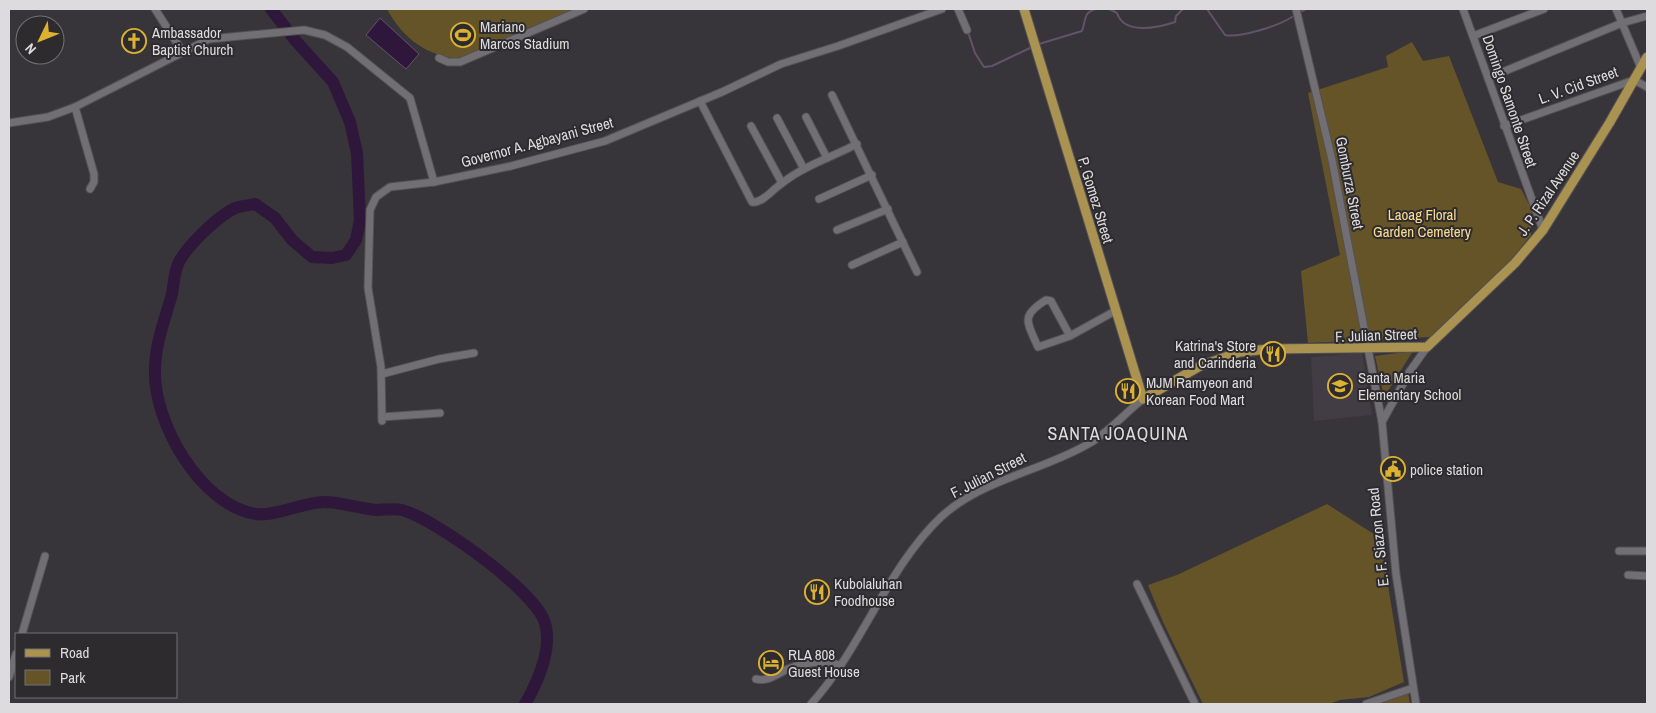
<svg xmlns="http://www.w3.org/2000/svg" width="1656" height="713" viewBox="0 0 1656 713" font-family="'Archivo Narrow',sans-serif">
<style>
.built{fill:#423c45}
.green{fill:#655427}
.water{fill:#2e173b;stroke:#62526c}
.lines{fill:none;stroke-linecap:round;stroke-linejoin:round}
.stream{stroke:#62526c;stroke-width:2}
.river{stroke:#2e173b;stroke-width:12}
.minor-casing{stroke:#535155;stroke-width:9}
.major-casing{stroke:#535155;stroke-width:11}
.minor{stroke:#716f73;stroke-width:7}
.major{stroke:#aa9251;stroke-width:9}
.labels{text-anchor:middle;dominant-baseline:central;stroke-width:4;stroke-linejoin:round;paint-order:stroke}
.poi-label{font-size:15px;fill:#dddbdd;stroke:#2d2b2e;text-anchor:start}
.street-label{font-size:15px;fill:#dddbdd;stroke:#2d2b2e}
.park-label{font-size:15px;fill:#fbdd91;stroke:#2d2b2e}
.quarter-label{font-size:18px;letter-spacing:1px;fill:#dddbdd;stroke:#2d2b2e}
</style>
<rect width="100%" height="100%" fill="#373539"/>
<!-- built -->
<polygon class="built" points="1362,353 1372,415 1314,421 1311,357"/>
<!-- green -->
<g class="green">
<path d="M387 9H577L462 59C428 57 403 39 387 9Z"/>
<polygon points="1412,42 1423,61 1449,56 1498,182 1521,189 1532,210 1531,235 1510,261 1430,337 1308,343 1301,271 1340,255 1308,93 1388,67 1386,56"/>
<polygon points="1413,351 1384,397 1375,356"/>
<polygon points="1327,504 1380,538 1404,682 1369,697 1340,700 1329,704 1203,704 1163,622 1148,585 1177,575"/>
<polygon points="1408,692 1410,704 1380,704"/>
</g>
<!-- water -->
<polygon class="water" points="380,18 419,54 406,69 366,35"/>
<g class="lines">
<!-- stream -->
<g class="stream">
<path d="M1109 9 1117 13C1124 35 1157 28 1175 22L1176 16 1183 9"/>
<path d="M1207 9 1225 35C1240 38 1278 26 1292 17"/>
<polyline points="1302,11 1306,9"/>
<polyline points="968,32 975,53 984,67 992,66 1030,48"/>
<path d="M1039 44 1082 31C1086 21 1083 12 1096 9"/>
</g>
<!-- river -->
<path class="river" d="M271 9 295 40 333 82 350 122 357 153 360 220 356 240 346 255 332 258 312 257 292 240 275 218 255 204C249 205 241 206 235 208 218 216 187 246 179 262 174 271 174 284 172 294 165 319 155 344 155 370 153 422 201 506 256 514 274 517 305 502 324 502 342 502 360 509 377 510 385 510 394 508 402 510 435 519 529 587 543 618 555 644 538 682 525 704"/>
<defs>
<g id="minor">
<polyline points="155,9 182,51"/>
<polyline points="958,9 967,30"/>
<polyline points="1296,9 1332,160 1382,422"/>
<polyline points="1463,9 1543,230"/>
<polyline points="1616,9 1641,68"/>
<polyline points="1473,36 1544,9"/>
<polyline points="439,58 448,62 460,62 584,9"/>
<polyline points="1488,78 1622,23 1647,16"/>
<polyline points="832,95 917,272"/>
<path d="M700 101 752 202C762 204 773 189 781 184 803 166 832 157 857 144"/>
<polyline points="75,107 94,174 94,182 90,189"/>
<polyline points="806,117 827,158"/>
<polyline points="777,118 804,169"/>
<polyline points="9,123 48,117 75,107 209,39 304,30 325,35 347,47 410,98 434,182"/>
<polyline points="751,126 782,183"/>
<polyline points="1504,126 1634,80 1647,87"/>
<polyline points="819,199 872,175"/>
<polyline points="837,230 888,209"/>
<polyline points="852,265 903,242"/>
<path d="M1070 336 1051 301 1046 300C1020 316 1027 322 1038 347L1070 336 1115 311"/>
<polyline points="382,374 439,359 474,353"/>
<polyline points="382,417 440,413"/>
<polyline points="382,421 381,367 368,288 370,210 376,197 390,187 434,182 511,166 605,141 722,92 781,64 838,46 942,9"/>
<polyline points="1619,551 1647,551"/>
<polyline points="1628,575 1647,576"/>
<polyline points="1137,584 1195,704"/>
<polyline points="22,634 45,556"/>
<polyline points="9,677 16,654"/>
<path d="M756 679C769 682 776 674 788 669 804 663 825 659 841 666"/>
<path d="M811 704C862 648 887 568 941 517 982 479 1043 471 1090 443 1110 431 1125 413 1143 399"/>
<polyline points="1366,704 1413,688"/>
<polyline points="1416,704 1396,574 1382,422 1410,371 1427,347"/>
</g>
<polyline id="major" points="1024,9 1143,399 1200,366 1240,352 1269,349 1427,347 1515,263 1543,230 1610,122 1647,57"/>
</defs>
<!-- minor casing -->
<use href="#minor" class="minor-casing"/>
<!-- major casing -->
<use href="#major" class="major-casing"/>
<!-- minor -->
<use href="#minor" class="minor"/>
<!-- major -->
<use href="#major" class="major"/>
</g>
<!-- icons -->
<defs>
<symbol id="stadium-ring" viewBox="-11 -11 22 22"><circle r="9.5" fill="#2d2b2e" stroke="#ddb233" stroke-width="1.5"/><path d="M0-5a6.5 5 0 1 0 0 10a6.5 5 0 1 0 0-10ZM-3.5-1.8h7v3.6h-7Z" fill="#ddb233"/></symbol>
<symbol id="church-ring" viewBox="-11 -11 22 22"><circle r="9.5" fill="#2d2b2e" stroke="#ddb233" stroke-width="1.5"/><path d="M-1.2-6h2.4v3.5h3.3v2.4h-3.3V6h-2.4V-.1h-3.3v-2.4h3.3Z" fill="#ddb233"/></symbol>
<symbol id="restaurant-ring" viewBox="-11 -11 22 22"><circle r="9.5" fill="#2d2b2e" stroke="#ddb233" stroke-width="1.5"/><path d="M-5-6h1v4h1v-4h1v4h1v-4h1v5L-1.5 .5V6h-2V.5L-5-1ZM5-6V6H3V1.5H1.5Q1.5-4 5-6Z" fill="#ddb233"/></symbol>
<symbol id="school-ring" viewBox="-11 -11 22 22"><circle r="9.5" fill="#2d2b2e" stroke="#ddb233" stroke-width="1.5"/><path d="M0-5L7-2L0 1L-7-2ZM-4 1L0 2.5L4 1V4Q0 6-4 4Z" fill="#ddb233"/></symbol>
<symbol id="civic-ring" viewBox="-11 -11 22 22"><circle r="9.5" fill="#2d2b2e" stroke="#ddb233" stroke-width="1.5"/><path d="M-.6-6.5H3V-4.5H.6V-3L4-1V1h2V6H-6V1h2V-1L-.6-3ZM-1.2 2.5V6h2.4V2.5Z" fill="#ddb233"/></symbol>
<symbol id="hotel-ring" viewBox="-11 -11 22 22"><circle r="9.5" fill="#2d2b2e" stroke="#ddb233" stroke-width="1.5"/><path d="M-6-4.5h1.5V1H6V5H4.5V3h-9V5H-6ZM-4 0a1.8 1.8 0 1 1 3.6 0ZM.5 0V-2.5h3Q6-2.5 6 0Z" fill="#ddb233"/></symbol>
</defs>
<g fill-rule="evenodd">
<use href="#stadium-ring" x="449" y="21" width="28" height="28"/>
<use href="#church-ring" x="120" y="27" width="28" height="28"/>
<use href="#restaurant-ring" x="1259" y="340" width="28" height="28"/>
<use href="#school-ring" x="1326" y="372" width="28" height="28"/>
<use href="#restaurant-ring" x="1114" y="377" width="28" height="28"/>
<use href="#civic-ring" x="1379" y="455" width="28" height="28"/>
<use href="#restaurant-ring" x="803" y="578" width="28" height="28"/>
<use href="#hotel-ring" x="757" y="649" width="28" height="28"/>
</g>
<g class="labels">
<!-- poi labels -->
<g class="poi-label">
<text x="480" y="26">Mariano<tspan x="480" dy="17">Marcos Stadium</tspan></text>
<text x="152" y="32">Ambassador<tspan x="152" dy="17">Baptist Church</tspan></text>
<text x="1256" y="345" text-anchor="end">Katrina's Store<tspan x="1256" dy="17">and Carinderia</tspan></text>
<text x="1358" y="377">Santa Maria<tspan x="1358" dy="17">Elementary School</tspan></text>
<text x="1146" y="382">MJM Ramyeon and<tspan x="1146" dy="17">Korean Food Mart</tspan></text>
<text x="1410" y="469">police station</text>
<text x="834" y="583">Kubolaluhan<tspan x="834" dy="17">Foodhouse</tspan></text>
<text x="788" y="654">RLA 808<tspan x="788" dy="17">Guest House</tspan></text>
</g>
<!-- street labels -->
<g class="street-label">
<text transform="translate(1578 85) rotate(-20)">L. V. Cid Street</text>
<text transform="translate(1510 101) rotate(71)">Domingo Samonte Street</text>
<text transform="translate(537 142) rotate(-15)">Governor A. Agbayani Street</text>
<text transform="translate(1350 183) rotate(79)">Gomburza Street</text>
<text transform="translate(1548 193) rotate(-56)">J. P. Rizal Avenue</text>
<text transform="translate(1096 200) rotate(73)">P. Gomez Street</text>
<text transform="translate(1376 335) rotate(-2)">F. Julian Street</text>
<text transform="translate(988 475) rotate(-27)">F. Julian Street</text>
<text transform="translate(1378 537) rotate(-96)">E. F. Siazon Road</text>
</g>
<!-- park labels -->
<g class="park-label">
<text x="1422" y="214">Laoag Floral<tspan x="1422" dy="17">Garden Cemetery</tspan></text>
</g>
<!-- quarter labels -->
<g class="quarter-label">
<text x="1118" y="433">SANTA JOAQUINA</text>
</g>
</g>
<!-- border -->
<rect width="1656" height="713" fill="none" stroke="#dddbdd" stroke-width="20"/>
<!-- legend -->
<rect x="15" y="633" width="162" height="65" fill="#2d2b2e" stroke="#737174"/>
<rect x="25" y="649" width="25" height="8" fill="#aa9251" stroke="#737174"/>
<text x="60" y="658" font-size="15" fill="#dddbdd">Road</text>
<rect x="25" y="670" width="25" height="15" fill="#655427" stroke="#737174"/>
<text x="60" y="683" font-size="15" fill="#dddbdd">Park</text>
<!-- north arrow -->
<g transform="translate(40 40) rotate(227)"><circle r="24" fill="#2d2b2e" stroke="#737174"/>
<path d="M0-4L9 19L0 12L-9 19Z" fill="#ddb233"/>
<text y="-8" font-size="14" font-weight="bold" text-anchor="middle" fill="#dddbdd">N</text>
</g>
</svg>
